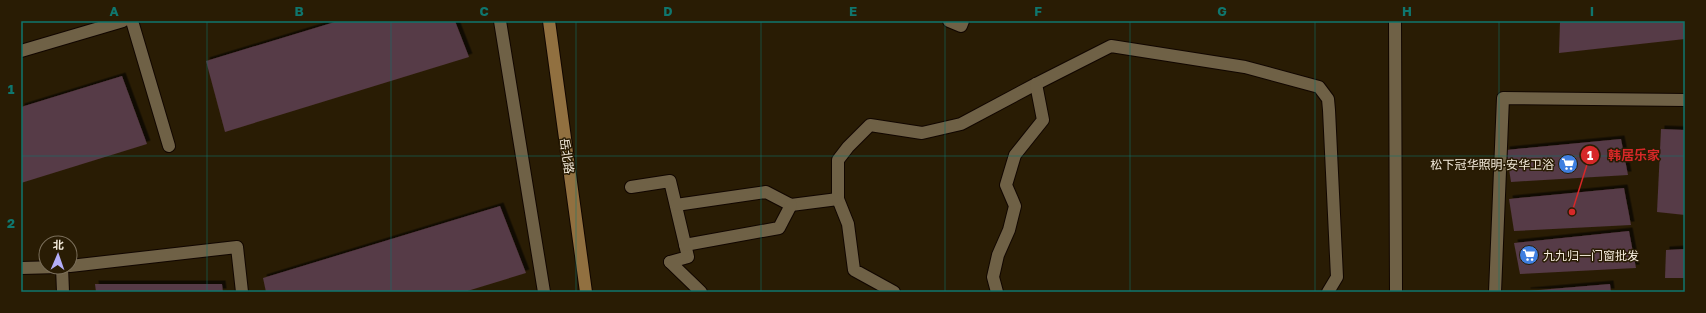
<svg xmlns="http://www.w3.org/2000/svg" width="1706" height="313" viewBox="0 0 1706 313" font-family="'Golos Text','Noto Sans SC',sans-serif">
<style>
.building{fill:#563a46;filter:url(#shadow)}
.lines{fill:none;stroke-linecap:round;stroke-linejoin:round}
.street-casing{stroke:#110600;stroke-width:14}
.secondary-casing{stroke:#110600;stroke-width:14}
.street{stroke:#6f6146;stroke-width:12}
.secondary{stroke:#917040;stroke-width:12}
.grid{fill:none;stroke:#0f766e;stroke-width:1;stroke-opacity:0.55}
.labels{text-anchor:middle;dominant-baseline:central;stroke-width:3;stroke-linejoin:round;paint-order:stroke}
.street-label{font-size:12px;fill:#f5ecdd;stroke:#291c04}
.poi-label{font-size:12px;fill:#f5ecdd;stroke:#291c04;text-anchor:end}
.leader{fill:none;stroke:#d62828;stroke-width:1.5}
.callout-dot{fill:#d62828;stroke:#291c04;stroke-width:1.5}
.mark-label{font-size:12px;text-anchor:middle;font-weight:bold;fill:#fff}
.callout-label{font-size:13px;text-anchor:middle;font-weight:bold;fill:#d62828;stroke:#291c04;stroke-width:3;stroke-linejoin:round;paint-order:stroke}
.neatline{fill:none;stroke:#0f766e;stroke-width:1.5}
.grid-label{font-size:13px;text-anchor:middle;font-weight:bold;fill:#0f766e}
</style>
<defs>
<filter id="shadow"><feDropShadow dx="3.5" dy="-3.5" stdDeviation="0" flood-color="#0009"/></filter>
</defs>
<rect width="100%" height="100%" fill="#291c04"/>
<!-- building -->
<g class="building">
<polygon points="338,21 455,21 469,57 225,132 206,61"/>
<polygon points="1560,21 1685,21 1685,39 1559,53"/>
<polygon points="122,76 147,144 21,183 21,107"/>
<polygon points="1661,129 1685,130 1685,215 1657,212"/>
<polygon points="1621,139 1628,175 1511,182 1506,150"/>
<polygon points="1624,188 1631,225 1514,231 1509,199"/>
<polygon points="500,206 526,273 464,292 266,292 263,278"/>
<polygon points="1629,231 1636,268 1520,274 1514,243"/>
<polygon points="1685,249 1685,278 1665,278 1666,250"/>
<polygon points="95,284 222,284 223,292 96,292"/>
<polygon points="1610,284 1611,292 1527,292 1527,291"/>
</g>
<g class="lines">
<defs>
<g id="street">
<polyline points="132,21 169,146"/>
<polyline points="500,21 544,292"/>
<polyline points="949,21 961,26 963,21"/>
<polyline points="1395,21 1396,292"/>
<polyline points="21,51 123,21"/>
<polyline points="631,187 670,181 688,257 670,262"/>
<polyline points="676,205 766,192 791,205 838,199"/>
<polyline points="685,245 779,228 791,205"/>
<polyline points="670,262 701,292"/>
<polyline points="70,266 237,247 242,292"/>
<polyline points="62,267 63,292"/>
<polyline points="21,268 59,267"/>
<polyline points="894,292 854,270 848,224 838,199 838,160 848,147 870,125 922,133 961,124 1036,84 1111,46 1245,67 1319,87 1328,99 1329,110 1337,277 1328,292"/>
<polyline points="997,292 993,277 998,255 1009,230 1015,206 1006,185 1015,155 1043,120 1036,84"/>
<polyline points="1495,292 1503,98 1685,100"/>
</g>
<polyline id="secondary" points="549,21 586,292"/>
</defs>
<!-- street casing -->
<use href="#street" class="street-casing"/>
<!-- secondary casing -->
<use href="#secondary" class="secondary-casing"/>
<!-- street -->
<use href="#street" class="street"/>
<!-- secondary -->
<use href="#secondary" class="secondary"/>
</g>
<!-- grid -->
<path class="grid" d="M207 21V292M391 21V292M576 21V292M761 21V292M945 21V292M1130 21V292M1315 21V292M1499 21V292M21 156H1685"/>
<!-- icons -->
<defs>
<symbol id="supermarket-disc" viewBox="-11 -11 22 22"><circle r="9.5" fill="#3f7fe0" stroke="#291c04"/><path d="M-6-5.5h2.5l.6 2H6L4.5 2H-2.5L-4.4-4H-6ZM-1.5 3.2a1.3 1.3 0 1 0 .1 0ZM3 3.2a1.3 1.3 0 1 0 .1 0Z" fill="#fff"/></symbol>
</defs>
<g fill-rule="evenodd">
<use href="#supermarket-disc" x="1557" y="153" width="22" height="22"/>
<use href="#supermarket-disc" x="1518" y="244" width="22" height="22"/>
</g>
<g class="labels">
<!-- street labels -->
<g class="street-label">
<text transform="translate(567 156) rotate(82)">岳北路</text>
</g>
<!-- poi labels -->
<g class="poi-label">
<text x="1554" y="164">松下冠华照明·安华卫浴</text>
<text x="1543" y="255" text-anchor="start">九九归一门窗批发</text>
</g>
</g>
<!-- callouts -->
<path class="leader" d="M1572 212L1590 155"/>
<g class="callout-dot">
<circle cx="1572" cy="212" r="4"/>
<circle cx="1590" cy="155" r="10"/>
</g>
<g class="mark-label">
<text x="1590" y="160">1</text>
</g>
<g class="callout-label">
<text x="1634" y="160">韩居乐家</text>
</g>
<!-- border -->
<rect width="1706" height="313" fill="none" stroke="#291c04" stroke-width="44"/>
<!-- north arrow -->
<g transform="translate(58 255) rotate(2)"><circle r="19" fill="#291c04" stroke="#7b6f5b"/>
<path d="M0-3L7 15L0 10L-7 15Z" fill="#b3adf9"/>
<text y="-6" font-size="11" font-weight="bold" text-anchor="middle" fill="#f5ecdd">北</text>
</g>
<rect x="22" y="22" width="1662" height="269" class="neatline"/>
<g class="grid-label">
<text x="114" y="16">A</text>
<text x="299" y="16">B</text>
<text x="484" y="16">C</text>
<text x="668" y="16">D</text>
<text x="853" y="16">E</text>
<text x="1038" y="16">F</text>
<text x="1222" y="16">G</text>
<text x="1407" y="16">H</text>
<text x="1592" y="16">I</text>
<text x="11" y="94">1</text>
<text x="11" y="228">2</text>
</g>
</svg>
